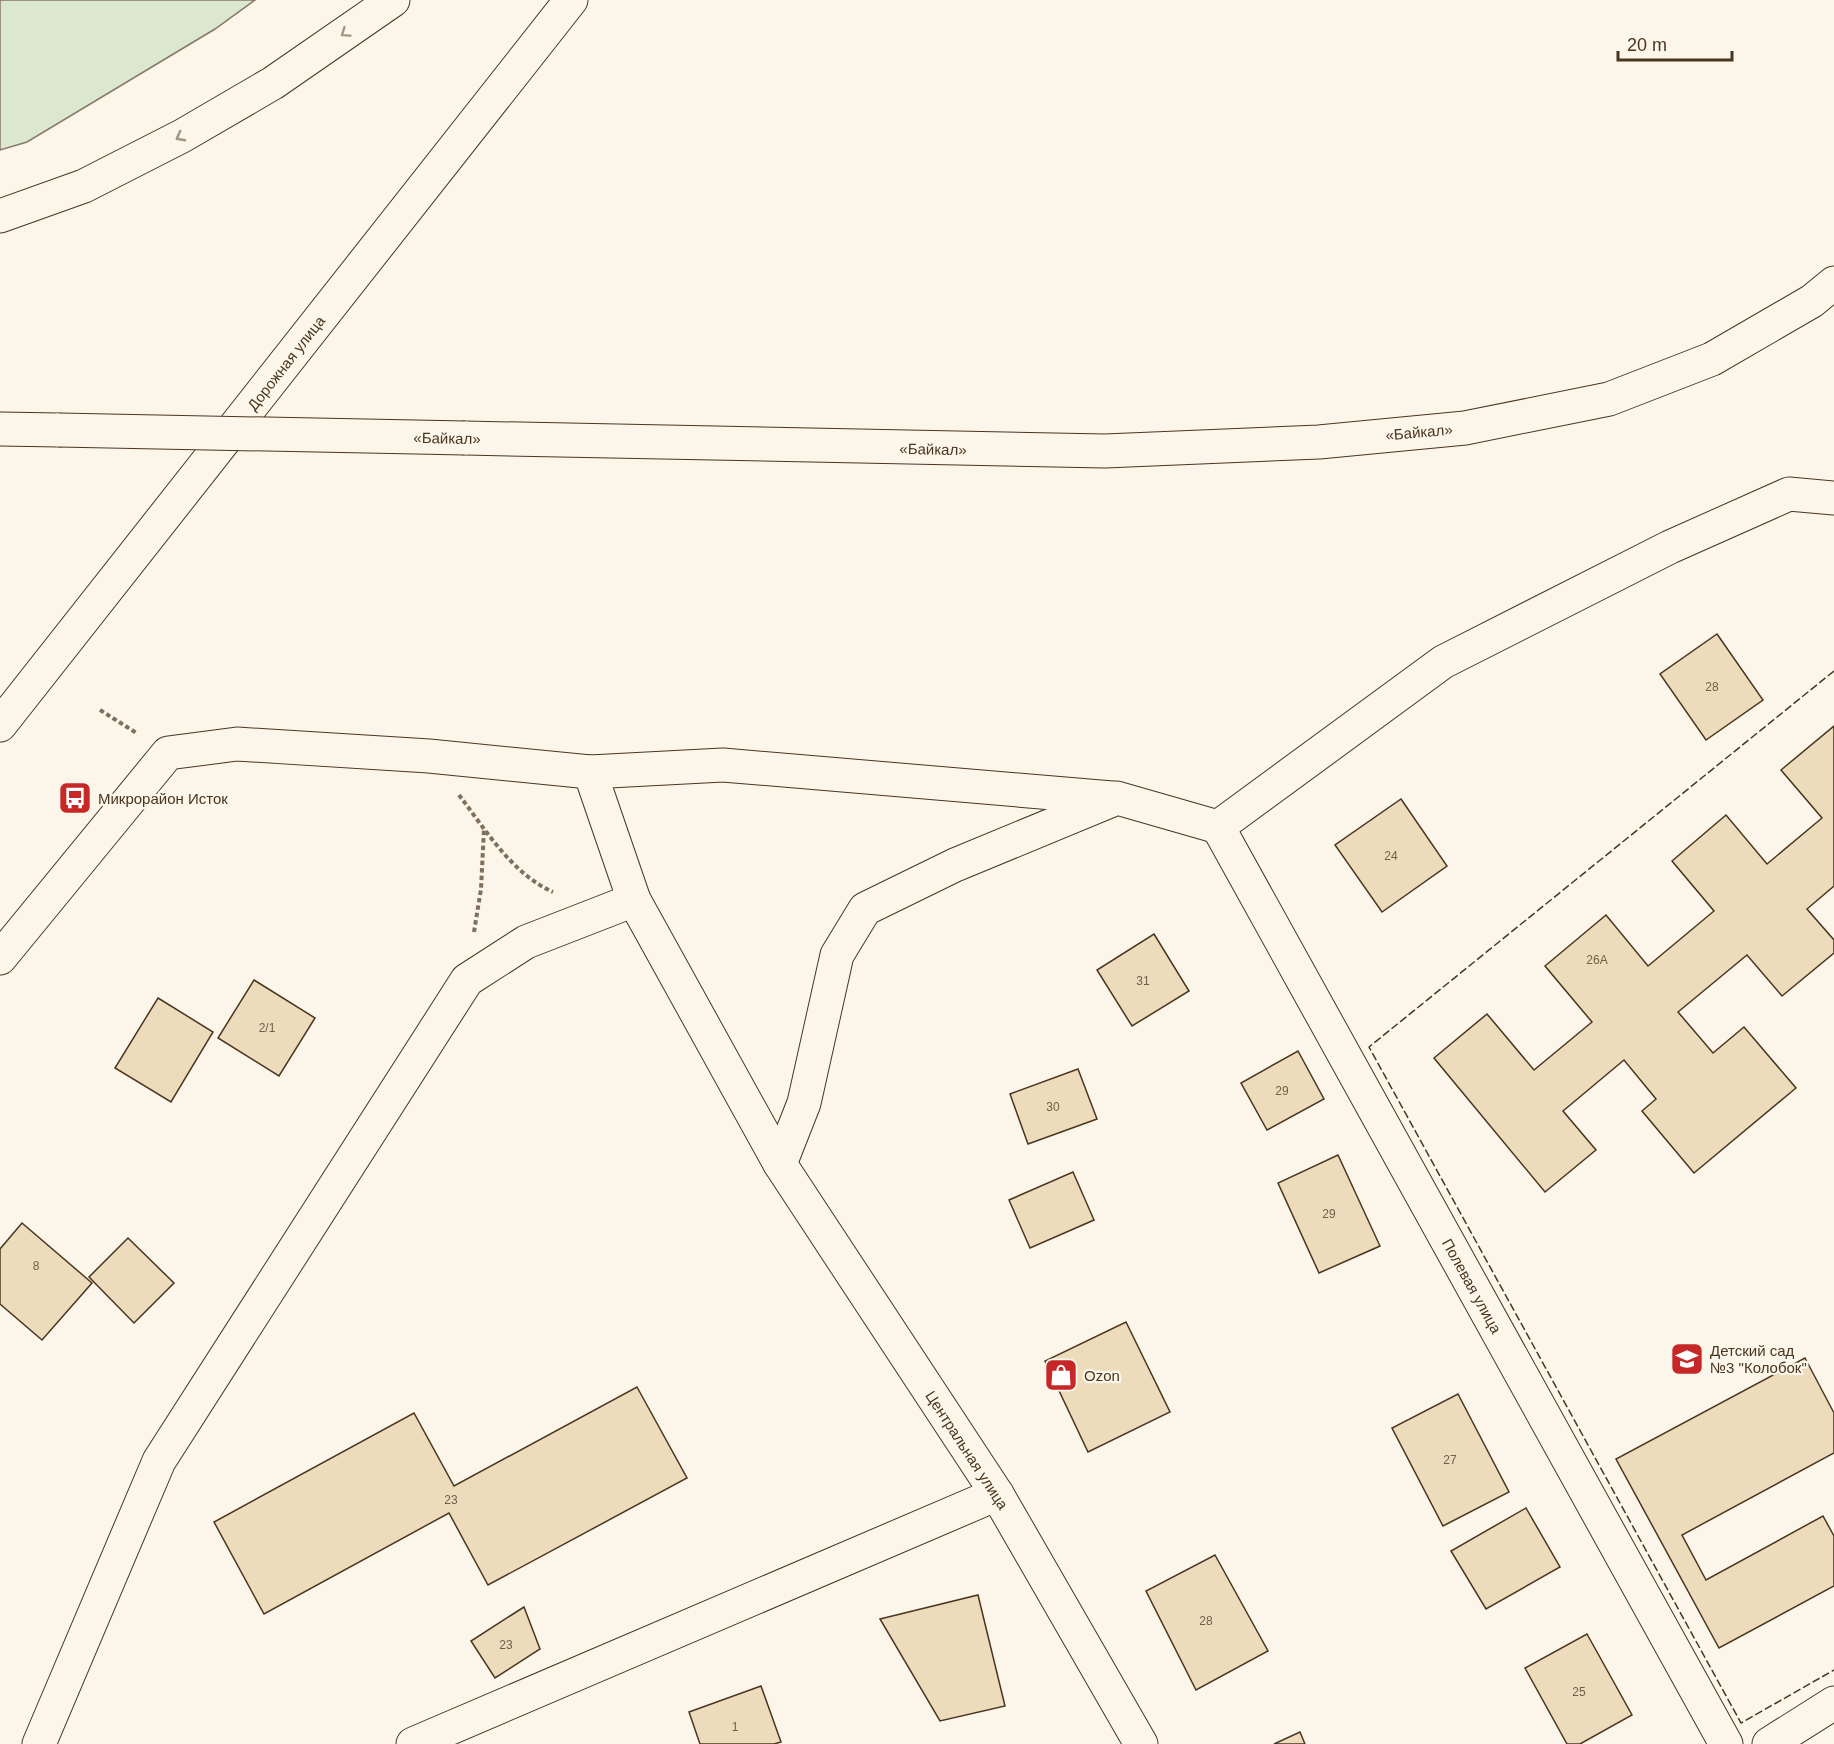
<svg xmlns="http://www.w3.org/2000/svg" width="1834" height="1744" viewBox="0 0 1834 1744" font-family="Arial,sans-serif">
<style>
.green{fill:#dce7d0;stroke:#887966;stroke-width:1.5}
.building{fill:#ecdcbc;stroke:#4a3520;stroke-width:1.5}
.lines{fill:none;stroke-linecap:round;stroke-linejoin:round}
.minor-casing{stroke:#4a3520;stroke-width:35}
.major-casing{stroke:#4a3520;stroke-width:35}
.highway-casing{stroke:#4a3520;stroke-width:35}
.path{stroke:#7f6f5c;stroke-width:4;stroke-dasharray:4.5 3;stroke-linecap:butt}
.minor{stroke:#fbf6e9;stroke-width:33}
.major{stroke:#fbf6e9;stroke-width:33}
.highway{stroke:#fbf6e9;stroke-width:33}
.highway-bridge-casing{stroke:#4a3520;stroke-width:35;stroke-linecap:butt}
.highway-bridge{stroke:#fbf6e9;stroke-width:33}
.fence{stroke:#4a3520;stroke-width:1.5;stroke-dasharray:8 3;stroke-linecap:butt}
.oneway{stroke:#a29684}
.labels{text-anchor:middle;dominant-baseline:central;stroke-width:4.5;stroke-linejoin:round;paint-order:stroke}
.number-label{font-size:12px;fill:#725f47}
.street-label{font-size:15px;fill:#4a3520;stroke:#fbf6e9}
.poi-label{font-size:15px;fill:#4a3520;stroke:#fbf6e9;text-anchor:start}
</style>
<rect width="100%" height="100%" fill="#fbf6e9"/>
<!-- green -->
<polygon class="green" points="0,0 255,0 215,29 27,142 0,150"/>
<!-- building -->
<g class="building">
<polygon points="1717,634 1763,700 1706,740 1660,674"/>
<polygon points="1834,726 1834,886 1807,909 1834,940 1834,953 1782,996 1747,955 1678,1012 1713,1053 1744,1027 1796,1088 1694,1173 1642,1111 1656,1099 1624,1060 1563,1111 1596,1150 1545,1192 1434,1058 1487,1014 1534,1070 1592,1022 1545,966 1606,915 1648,966 1714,911 1672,861 1726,815 1767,864 1822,818 1781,770"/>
<polygon points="1401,799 1447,866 1382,912 1335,845"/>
<polygon points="1154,934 1189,991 1132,1026 1097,970"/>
<polygon points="254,980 315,1018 279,1076 218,1038"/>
<polygon points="158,998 213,1032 171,1102 115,1068"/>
<polygon points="1298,1051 1324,1099 1267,1130 1241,1083"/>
<polygon points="1078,1069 1097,1119 1028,1144 1010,1094"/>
<polygon points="1338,1155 1380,1246 1319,1273 1278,1183"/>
<polygon points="1073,1172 1094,1220 1030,1248 1009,1200"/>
<polygon points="22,1223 92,1283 42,1340 0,1304 0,1249"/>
<polygon points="128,1238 174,1283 134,1323 89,1277"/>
<polygon points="1126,1322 1170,1412 1088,1452 1045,1361"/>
<polygon points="1805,1358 1834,1413 1834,1453 1682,1535 1706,1580 1823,1516 1834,1536 1834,1586 1719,1648 1616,1459"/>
<polygon points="637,1387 687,1478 488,1585 449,1513 264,1614 214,1522 414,1413 454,1486"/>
<polygon points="1458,1394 1509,1492 1443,1526 1392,1428"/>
<polygon points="1526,1508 1560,1567 1486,1609 1451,1551"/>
<polygon points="1215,1555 1268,1651 1196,1690 1146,1591"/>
<polygon points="978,1595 1005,1706 940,1721 880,1619"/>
<polygon points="524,1607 540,1649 495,1678 471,1641"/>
<polygon points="1587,1634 1632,1715 1580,1744 1567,1744 1525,1668"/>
<polygon points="761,1686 781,1742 774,1744 700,1744 689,1712"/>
<polygon points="1300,1732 1305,1744 1274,1744"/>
</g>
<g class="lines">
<defs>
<g id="minor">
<polyline points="590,772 723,765 1112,798"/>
<polyline points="1218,827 1726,1744"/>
<polyline points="1218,827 1443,662 1670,547 1789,494 1834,498"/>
<polyline points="0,958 168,753 237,744 429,756 590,772 634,900 780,1164 997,1494 1141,1744"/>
<polyline points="780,1164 804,1103 837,955 865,909 955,865 1117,798 1218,827"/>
<polyline points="39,1744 159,1461 467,980 526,942 634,900"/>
<polyline points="413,1744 997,1494"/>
</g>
<polyline id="major" points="1769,1744 1834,1703"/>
<g id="highway">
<polyline points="0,216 84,186 182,136 273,83 393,0"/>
<polyline points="0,429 59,430"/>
<polyline points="465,438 1105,451 1319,442 1465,428 1609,399 1712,359 1812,301 1834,283"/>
<polyline points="0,725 571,0"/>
</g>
</defs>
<!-- minor casing -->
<use href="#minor" class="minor-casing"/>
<!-- major casing -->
<use href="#major" class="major-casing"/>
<!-- highway casing -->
<use href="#highway" class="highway-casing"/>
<!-- path -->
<g class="path">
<polyline points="100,710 138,734"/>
<path d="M459 795C485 829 512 874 553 892"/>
<polyline points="474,932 481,889 484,829"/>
</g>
<!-- minor -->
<use href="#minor" class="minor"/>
<!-- major -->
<use href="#major" class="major"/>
<!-- highway -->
<use href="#highway" class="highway"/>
<defs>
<polyline id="highway-bridge" points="59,430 465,438"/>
</defs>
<!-- highway-bridge casing -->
<use href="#highway-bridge" class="highway-bridge-casing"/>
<!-- highway-bridge -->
<use href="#highway-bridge" class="highway-bridge"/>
<!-- fence -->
<polyline class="fence" points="1834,671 1369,1047 1741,1723 1834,1670"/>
</g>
<!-- one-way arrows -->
<defs><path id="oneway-chevron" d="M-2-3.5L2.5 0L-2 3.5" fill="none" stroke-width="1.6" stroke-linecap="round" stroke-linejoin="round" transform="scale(1.5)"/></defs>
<g class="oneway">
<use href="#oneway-chevron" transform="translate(345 33) rotate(145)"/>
<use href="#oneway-chevron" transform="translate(180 137) rotate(152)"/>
</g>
<!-- icons -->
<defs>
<symbol id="bus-square" viewBox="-11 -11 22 22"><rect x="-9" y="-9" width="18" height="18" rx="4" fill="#c62828" stroke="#fbf6e9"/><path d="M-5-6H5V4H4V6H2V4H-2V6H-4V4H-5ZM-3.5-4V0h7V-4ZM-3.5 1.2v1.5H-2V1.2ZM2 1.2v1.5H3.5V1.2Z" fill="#fff"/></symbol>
<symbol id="school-square" viewBox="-11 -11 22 22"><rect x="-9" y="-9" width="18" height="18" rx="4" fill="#c62828" stroke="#fbf6e9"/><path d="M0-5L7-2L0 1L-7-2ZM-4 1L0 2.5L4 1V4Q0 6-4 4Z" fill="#fff"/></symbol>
<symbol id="shop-square" viewBox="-11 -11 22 22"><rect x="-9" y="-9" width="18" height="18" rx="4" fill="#c62828" stroke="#fbf6e9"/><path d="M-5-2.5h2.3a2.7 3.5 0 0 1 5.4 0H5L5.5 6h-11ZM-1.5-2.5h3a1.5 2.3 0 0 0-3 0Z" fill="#fff"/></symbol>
</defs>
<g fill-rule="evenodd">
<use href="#bus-square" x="56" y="779" width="38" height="38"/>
<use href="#school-square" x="1668" y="1340" width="38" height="38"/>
<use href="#shop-square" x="1042" y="1356" width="38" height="38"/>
</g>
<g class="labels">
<!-- number labels -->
<g class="number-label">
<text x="1712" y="687">28</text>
<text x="1391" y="856">24</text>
<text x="1597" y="960">26А</text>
<text x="1143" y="981">31</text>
<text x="267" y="1028">2/1</text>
<text x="1282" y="1091">29</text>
<text x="1053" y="1107">30</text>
<text x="1329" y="1214">29</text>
<text x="36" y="1266">8</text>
<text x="1450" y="1460">27</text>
<text x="451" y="1500">23</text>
<text x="1206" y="1621">28</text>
<text x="506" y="1645">23</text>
<text x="1579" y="1692">25</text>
<text x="735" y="1727">1</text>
</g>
<!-- street labels -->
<g class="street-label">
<text transform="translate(286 363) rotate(-52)">Дорожная улица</text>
<text transform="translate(1419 432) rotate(-5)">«Байкал»</text>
<text transform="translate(447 438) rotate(1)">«Байкал»</text>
<text transform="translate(933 449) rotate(1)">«Байкал»</text>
<text transform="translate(1472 1286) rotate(61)">Полевая улица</text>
<text transform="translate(967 1450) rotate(57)">Центральная улица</text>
</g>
<!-- poi labels -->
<g class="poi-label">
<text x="98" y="798">Микрорайон Исток</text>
<text x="1710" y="1350">Детский сад<tspan x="1710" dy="17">№3 "Колобок"</tspan></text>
<text x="1084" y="1375">Ozon</text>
</g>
</g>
<!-- scale -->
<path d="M1618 51v9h114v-9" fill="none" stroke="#4a3520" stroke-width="3"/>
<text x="1627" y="51" font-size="18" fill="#4a3520" stroke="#fbf6e9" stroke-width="4.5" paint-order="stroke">20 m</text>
</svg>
